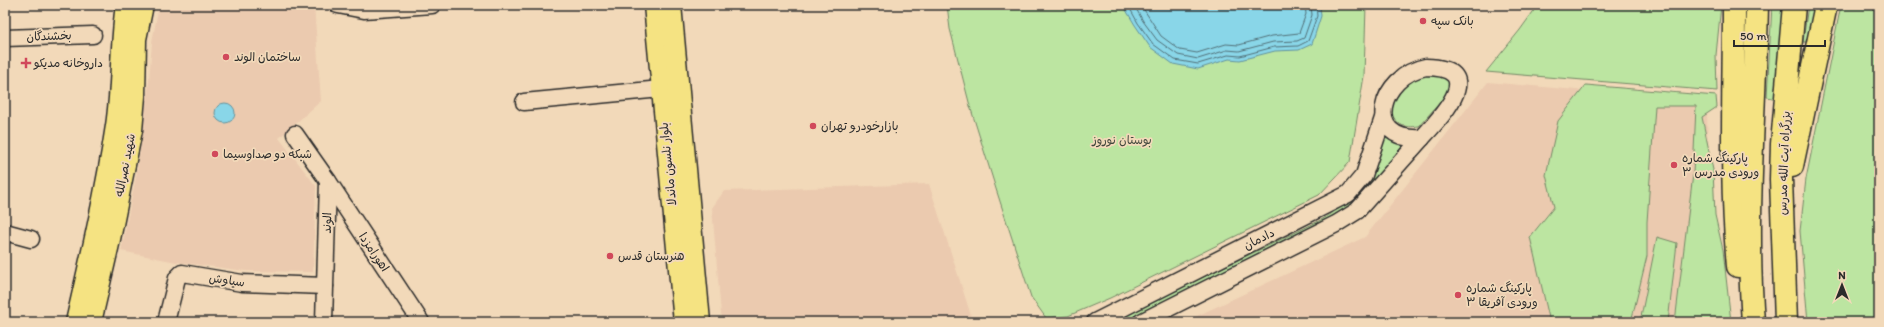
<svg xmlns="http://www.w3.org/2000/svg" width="1884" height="327" viewBox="0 0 1884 327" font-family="Itim,'Playpen Sans Arabic',sans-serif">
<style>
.built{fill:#ebcaaf}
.green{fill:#bce5a1;stroke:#748866}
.water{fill:#89d6e8;stroke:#63929c}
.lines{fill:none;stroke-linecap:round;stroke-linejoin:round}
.shore{stroke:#516f77;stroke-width:1}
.minor-casing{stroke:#2b2b2b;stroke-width:19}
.major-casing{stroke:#2b2b2b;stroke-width:23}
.highway-casing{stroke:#2b2b2b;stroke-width:25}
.minor{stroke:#f2d9b9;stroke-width:16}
.major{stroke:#f5e382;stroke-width:20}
.highway{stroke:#f5e382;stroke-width:22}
.poi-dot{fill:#d1495b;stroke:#f2d9b9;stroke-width:1.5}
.labels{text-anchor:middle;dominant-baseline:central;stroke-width:3.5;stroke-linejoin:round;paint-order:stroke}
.poi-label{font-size:12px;fill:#2b2b2b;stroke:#f2d9b9;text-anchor:start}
.street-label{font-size:12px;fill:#2b2b2b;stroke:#f2d9b9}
.park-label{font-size:12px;fill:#41473d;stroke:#f2d9b9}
</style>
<rect width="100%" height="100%" fill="#f2d9b9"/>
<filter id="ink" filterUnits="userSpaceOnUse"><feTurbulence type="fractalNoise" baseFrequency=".025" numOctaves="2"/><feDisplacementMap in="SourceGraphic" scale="8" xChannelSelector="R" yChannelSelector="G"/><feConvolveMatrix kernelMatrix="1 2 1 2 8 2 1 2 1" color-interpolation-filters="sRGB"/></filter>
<g filter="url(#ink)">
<!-- built -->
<g class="built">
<polygon points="159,5 314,5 321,101 279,138 316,186 313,272 246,271 176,262 121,251 137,171 149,81 152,42"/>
<polygon points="1488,82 1707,102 1710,322 1184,322 1365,237"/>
<polygon points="929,184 973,322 725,322 721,314 712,208 724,191"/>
</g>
<!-- green -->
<g class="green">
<polygon points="947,5 1366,5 1364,76 1350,162 1319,195 1110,298 1068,316 1046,318 1031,297 996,189 970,106 950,29"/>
<polygon points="1538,5 1721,5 1716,55 1717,91 1486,72 1520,30"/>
<polygon points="1772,5 1783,5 1778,99 1767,97"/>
<polygon points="1808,5 1817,5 1809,42 1803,42"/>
<polygon points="1841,5 1879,5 1879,322 1808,322 1800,231 1806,179"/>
<path d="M1443 74 1450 79 1451 90 1419 126C1404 128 1398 126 1391 113 1393 99 1399 80 1415 76 1423 73 1435 75 1443 74Z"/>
<polygon points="1586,85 1716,96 1717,107 1702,117 1713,170 1715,215 1723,250 1731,322 1675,322 1693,174 1696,106 1655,106 1647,222 1647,256 1631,322 1550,322 1530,237 1554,207 1546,175 1558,121"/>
<path d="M1383 131 1392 141 1404 144 1357 202 1337 216 1123 322H1110L1321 220C1342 207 1361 196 1372 173 1378 161 1380 144 1383 131Z"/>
<polygon points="1657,237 1677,243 1668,322 1640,322"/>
</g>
<!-- water -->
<g class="water">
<polygon points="1123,5 1320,5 1321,16 1312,44 1299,50 1275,51 1240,60 1229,59 1198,69 1173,64 1150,47 1135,25"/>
<circle cx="225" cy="113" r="10"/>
</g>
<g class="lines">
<!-- shore -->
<g class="shore">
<polyline points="1128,5 1138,23 1153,44 1175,60 1198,64 1228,55 1240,56 1274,47 1298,46 1308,41 1317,16 1316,5"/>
<polyline points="1134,5 1143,21 1157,40 1178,55 1198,59 1227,50 1239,51 1273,42 1297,41 1304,38 1312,15 1311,5"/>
<polyline points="1141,5 1161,36 1180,50 1197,53 1226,44 1239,45 1272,36 1299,33 1306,14 1305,5"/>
</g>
<defs>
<g id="minor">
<polyline points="338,5 364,10 432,5"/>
<polyline points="5,38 93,35"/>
<path d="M1426 67C1488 68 1442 116 1422 138 1361 142 1380 75 1426 67Z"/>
<polyline points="524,102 661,89"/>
<polyline points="295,134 328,181 421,322"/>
<polyline points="5,232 31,239"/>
<polyline points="166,322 177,278 182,273 242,283 325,286"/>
<polyline points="324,322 328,181"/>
<polyline points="1095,322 1348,194 1364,175 1383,118"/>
<polyline points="1141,322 1336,224 1357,211 1422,138"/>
</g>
<g id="major">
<polyline points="654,5 684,322"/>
<polyline points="671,5 700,322"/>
<path d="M76 322C91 257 106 192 116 126 122 86 120 45 126 5"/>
<polyline points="91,322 109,244 132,130 135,96 136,39 143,5"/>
</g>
<g id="highway">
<path d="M1734 5C1734 92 1730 179 1738 266"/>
<polyline points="1792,166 1826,5"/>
<path d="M1753 322C1745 216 1755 111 1757 5"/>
<polyline points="1786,322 1781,179 1782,144 1794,5"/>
</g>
</defs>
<!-- minor casing -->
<use href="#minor" class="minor-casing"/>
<!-- major casing -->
<use href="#major" class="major-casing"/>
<!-- highway casing -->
<use href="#highway" class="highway-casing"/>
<!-- minor -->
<use href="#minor" class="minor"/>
<!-- major -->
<use href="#major" class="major"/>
<!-- highway -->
<use href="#highway" class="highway"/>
</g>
</g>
<!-- markers -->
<g class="poi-dot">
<circle cx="1423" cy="21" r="4"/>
<circle cx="226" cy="57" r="4"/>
<path d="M24 57h4v4h4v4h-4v4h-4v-4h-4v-4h4z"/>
<circle cx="813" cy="126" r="4"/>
<circle cx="215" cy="154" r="4"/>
<circle cx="1674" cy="165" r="4"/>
<circle cx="610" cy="256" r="4"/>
<circle cx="1458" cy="295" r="4"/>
</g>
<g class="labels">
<!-- poi labels -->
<g class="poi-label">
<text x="1431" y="21">بانک سپه</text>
<text x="234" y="57">ساختمان الوند</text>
<text x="34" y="63">داروخانه مدیکو</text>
<text x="821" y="126">بازارخودرو تهران</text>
<text x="223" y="154">شبکه دو صداوسیما</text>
<text x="1682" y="158">پارکینگ شماره<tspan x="1682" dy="14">۳ ورودی مدرس</tspan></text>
<text x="618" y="256">هنرستان قدس</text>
<text x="1466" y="288">پارکینگ شماره<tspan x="1466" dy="14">۳ ورودی آفریقا</tspan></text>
</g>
<!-- street labels -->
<g class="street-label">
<text transform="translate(49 36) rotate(-2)">بخشندگان</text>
<text transform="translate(1784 163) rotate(-88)">بزرگراه آیت الله مدرس</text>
<text transform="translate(668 164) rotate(-96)">بلوار نلسون ماندلا</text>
<text transform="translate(125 165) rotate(-79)">شهید نصرالله</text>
<text transform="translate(327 223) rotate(-88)">الوند</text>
<text transform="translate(1259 239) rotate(-27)">دادمان</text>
<text transform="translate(374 252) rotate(56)">اهورامزدا</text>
<text transform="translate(227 280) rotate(8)">سیاوش</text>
</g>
<!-- park labels -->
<g class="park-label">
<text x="1122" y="140">بوستان نوروز</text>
</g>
</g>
<!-- margin -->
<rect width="1884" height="327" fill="none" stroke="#f2d9b9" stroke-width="20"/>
<rect x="10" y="10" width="1864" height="307" fill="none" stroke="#2b2b2b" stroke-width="1.5" filter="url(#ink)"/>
<!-- north arrow -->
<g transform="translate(1842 285)" stroke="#f2d9b9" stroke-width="3" paint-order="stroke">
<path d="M0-3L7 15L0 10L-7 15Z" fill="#2b2b2b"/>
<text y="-6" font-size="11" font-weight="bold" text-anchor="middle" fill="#2b2b2b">N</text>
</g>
<!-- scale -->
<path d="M1734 40v6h91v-6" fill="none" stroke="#2b2b2b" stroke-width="2"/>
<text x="1740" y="40" font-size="12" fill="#2b2b2b" stroke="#f2d9b9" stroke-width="3" paint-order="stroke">50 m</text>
</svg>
